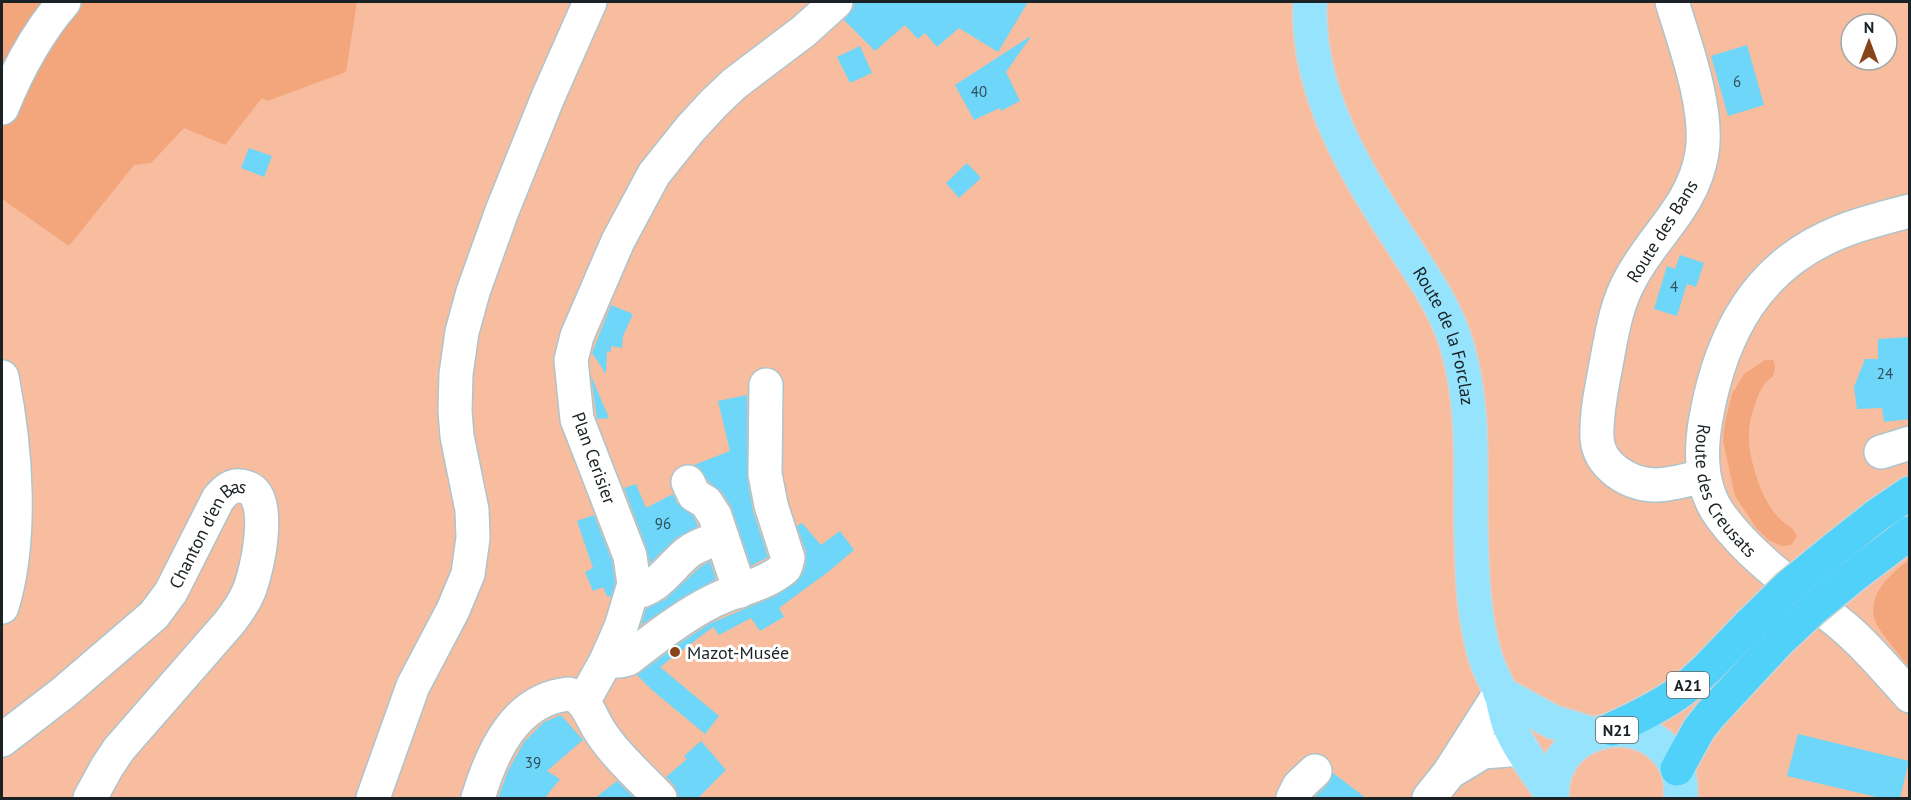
<svg xmlns="http://www.w3.org/2000/svg" width="1911" height="800" viewBox="0 0 1911 800" font-family="'PT Sans',sans-serif">
<style>
.green{fill:#f7bd9e;fill-rule:evenodd}
.forest{fill:#f3a57b}
.building{fill:#6dd6f9}
.lines{fill:none;stroke-linecap:round;stroke-linejoin:round}
.minor-casing{stroke:#aec4cc;stroke-width:36}
.major-casing{stroke:#d1d3d3;stroke-width:36}
.highway-casing{stroke:#d1d3d3;stroke-width:36}
.minor{stroke:#fff;stroke-width:33}
.major{stroke:#95e3fc;stroke-width:33}
.highway{stroke:#4fd1fa;stroke-width:33}
.highway-bridge-casing{stroke:#d1d3d3;stroke-width:36;stroke-linecap:butt}
.highway-bridge{stroke:#4fd1fa;stroke-width:33}
.poi-dot{fill:#884419;stroke:#fff;stroke-width:2}
.labels{text-anchor:middle;dominant-baseline:central;stroke-width:6;stroke-linejoin:round;paint-order:stroke}
.number-label{font-size:15px;fill:#2f4f5a}
.shield{fill:#fff;stroke:#5f6466;stroke-width:1.5}
.shield-label{font-size:16px;font-weight:bold;fill:#1a2225}
.street-label{font-size:18px;fill:#1a2225;stroke:#fff}
.poi-label{font-size:18px;fill:#1a2225;stroke:#fff;text-anchor:start}
</style>
<rect width="100%" height="100%" fill="#e4f6fd"/>
<!-- green -->
<path class="green" d="M2 2H1909V798H2ZM1851 24H1887V60H1851Z"/>
<!-- forest -->
<g class="forest">
<polygon points="2,2 357,2 346,72 267,101 262,98 225,145 184,128 151,163 134,165 69,246 2,199"/>
<path d="M1765 360H1773C1775 365 1776 368 1774 373 1773 378 1768 380 1765 383 1757 395 1750 416 1749 431 1747 455 1761 500 1778 517 1786 526 1791 524 1797 536L1791 545 1782 546 1770 541 1757 529 1735 496 1723 441 1725 422 1732 394 1744 374Z"/>
<path d="M1909 560V668C1900 655 1889 643 1880 630 1860 600 1888 576 1909 560Z"/>
</g>
<!-- building -->
<g class="building">
<polygon points="854,2 1028,2 998,52 959,28 937,47 925,33 918,39 905,25 875,51 844,20 854,8"/>
<polygon points="1029,37 1030,38 1006,72 1020,101 1001,111 1000,108 974,120 955,85"/>
<polygon points="1747,45 1764,105 1728,116 1711,56"/>
<polygon points="860,46 872,73 850,83 837,57"/>
<polygon points="249,148 272,156 264,177 241,168"/>
<polygon points="967,163 981,178 959,198 946,183"/>
<polygon points="1680,255 1704,263 1696,287 1687,284 1677,316 1654,309 1667,266 1675,269"/>
<polygon points="611,305 633,314 623,336 622,348 611,346 611,352 607,351 606,374 592,353"/>
<polygon points="1910,337 1910,419 1884,422 1882,408 1857,409 1854,387 1865,359 1878,359 1878,339"/>
<polygon points="591,376 609,418 597,419"/>
<polygon points="747,395 747,477 753,511 768,557 751,566 731,506 721,491 709,482 699,467 694,465 730,451 718,401"/>
<polygon points="636,484 646,508 673,494 677,503 693,516 698,526 676,538 650,563 647,549 624,488"/>
<polygon points="594,515 612,561 615,583 611,597 607,596 603,587 593,591 585,572 593,568 577,521"/>
<polygon points="802,523 821,545 840,531 854,550 828,572 779,608 784,617 760,631 751,618 719,635 713,627 660,667 719,716 705,734 652,690 637,675 680,643 711,623 776,596 796,583 803,573 806,563 806,552 797,526"/>
<polygon points="710,561 716,579 681,598 641,625 646,609 666,599 699,568"/>
<polygon points="561,715 583,740 547,771 560,779 545,798 498,798 508,771 524,742 544,722"/>
<polygon points="1798,734 1909,761 1900,798 1881,798 1787,776"/>
<polygon points="701,741 726,770 698,798 678,798 678,793 674,785 666,777 687,759 684,756"/>
<polygon points="1333,773 1366,798 1314,798 1328,784"/>
<polygon points="617,781 634,798 595,798"/>
</g>
<g class="lines">
<defs>
<g id="minor">
<path d="M1672 2C1685 44 1709 109 1702 153 1693 207 1655 233 1631 278 1615 306 1611 339 1605 370 1601 392 1596 415 1597 438 1598 453 1605 463 1617 472 1646 493 1671 484 1703 476"/>
<path d="M2 108C17 71 38 32 64 2"/>
<path id="s1" d="M1910 211C1886 217 1862 223 1840 232 1757 265 1721 334 1706 418 1700 451 1700 490 1722 518 1755 562 1802 592 1844 627 1868 647 1889 673 1910 696"/>
<path d="M2 377C16 448 23 538 2 607"/>
<polyline points="1881,452 1910,443"/>
<polyline points="688,482 694,495 706,502 715,516 740,591"/>
<path d="M633 592C655 592 671 566 687 553 697 545 710 541 722 538"/>
<path d="M606 661H620L628 659C655 638 683 616 713 601 737 589 764 586 785 568L788 558 771 505 765 474 766 385"/>
<polyline points="583,702 606,661 621,627 634,584 630,556 577,419 571,360 577,336 618,241 654,174 690,129 714,103 734,84 804,31 836,2"/>
<path id="s2" d="M2 740 63 693 154 615 171 592 218 499C225 490 233 483 245 487 275 494 257 571 249 591 244 603 237 613 229 623L119 749 107 767 90 798"/>
<polyline points="1450,772 1483,752 1522,749"/>
<polyline points="373,798 413,686 453,610 468,574 473,538 472,510 457,436 455,411 456,374 462,332 473,292 502,211 548,97 590,2"/>
<path d="M478 798C492 752 515 699 569 694 586 698 590 715 598 728 611 751 642 779 660 798"/>
<polyline points="1293,798 1299,786 1315,771"/>
<polyline points="1429,798 1449,773 1500,693"/>
</g>
<g id="major">
<path id="s3" d="M1310 2C1306 91 1355 171 1402 243 1423 276 1446 308 1457 346 1475 406 1470 470 1471 531 1472 572 1473 616 1485 656 1489 670 1496 681 1501 694 1504 704 1505 715 1509 725 1519 749 1537 772 1552 794"/>
<polyline points="1500,693 1553,722 1593,734"/>
<path d="M1552 798C1548 725 1652 703 1678 771 1681 780 1681 789 1681 798"/>
</g>
<g id="highway">
<polyline points="1833,550 1876,516 1910,493"/>
<polyline points="1857,573 1910,533"/>
<path d="M1612 729C1634 719 1657 708 1677 694 1705 674 1727 647 1751 623"/>
<polyline points="1677,769 1699,729 1711,714 1778,642"/>
</g>
</defs>
<!-- minor casing -->
<use href="#minor" class="minor-casing"/>
<!-- major casing -->
<use href="#major" class="major-casing"/>
<!-- highway casing -->
<use href="#highway" class="highway-casing"/>
<!-- minor -->
<use href="#minor" class="minor"/>
<!-- major -->
<use href="#major" class="major"/>
<!-- highway -->
<use href="#highway" class="highway"/>
<defs>
<g id="highway-bridge">
<polyline points="1751,623 1788,587 1833,550"/>
<polyline points="1778,642 1813,609 1857,573"/>
</g>
</defs>
<!-- highway-bridge casing -->
<use href="#highway-bridge" class="highway-bridge-casing"/>
<!-- highway-bridge -->
<use href="#highway-bridge" class="highway-bridge"/>
</g>
<!-- markers -->
<circle class="poi-dot" cx="675" cy="652" r="6"/>
<g class="labels">
<!-- number labels -->
<g class="number-label">
<text x="1737" y="81">6</text>
<text x="979" y="91">40</text>
<text x="1674" y="286">4</text>
<text x="1885" y="373">24</text>
<text x="663" y="523">96</text>
<text x="533" y="762">39</text>
</g>
<!-- shield labels -->
<g class="shield">
<rect x="1667" y="672" width="42" height="26" rx="4.5"/>
<rect x="1596" y="717" width="42" height="26" rx="4.5"/>
</g>
<g class="shield-label">
<text x="1688" y="685">A21</text>
<text x="1617" y="730">N21</text>
</g>
<!-- street labels -->
<g class="street-label">
<text transform="translate(1662 231) rotate(-58)">Route des Bans</text>
<text stroke="none"><textPath href="#s3" startOffset="366">Route de la Forclaz</textPath></text>
<text transform="translate(594 458) rotate(70)">Plan Cerisier</text>
<text stroke="none"><textPath href="#s1" startOffset="393">Route des Creusats</textPath></text>
<text stroke="none"><textPath href="#s2" startOffset="297">Chanton d'en Bas</textPath></text>
</g>
<!-- poi labels -->
<g class="poi-label">
<text x="687" y="652">Mazot-Musée</text>
</g>
</g>
<!-- border -->
<rect width="1911" height="800" fill="none" stroke="#1a2225" stroke-width="6"/>
<!-- north arrow -->
<g transform="translate(1869 42)"><circle r="28" fill="#ffffff" stroke="#a3a7a8" stroke-width="1.5"/>
<path d="M0-4.5L10 22L0 15L-10 22Z" fill="#884419"/>
<text y="-9" font-size="16" font-weight="bold" text-anchor="middle" fill="#1a2225">N</text>
</g>
</svg>
